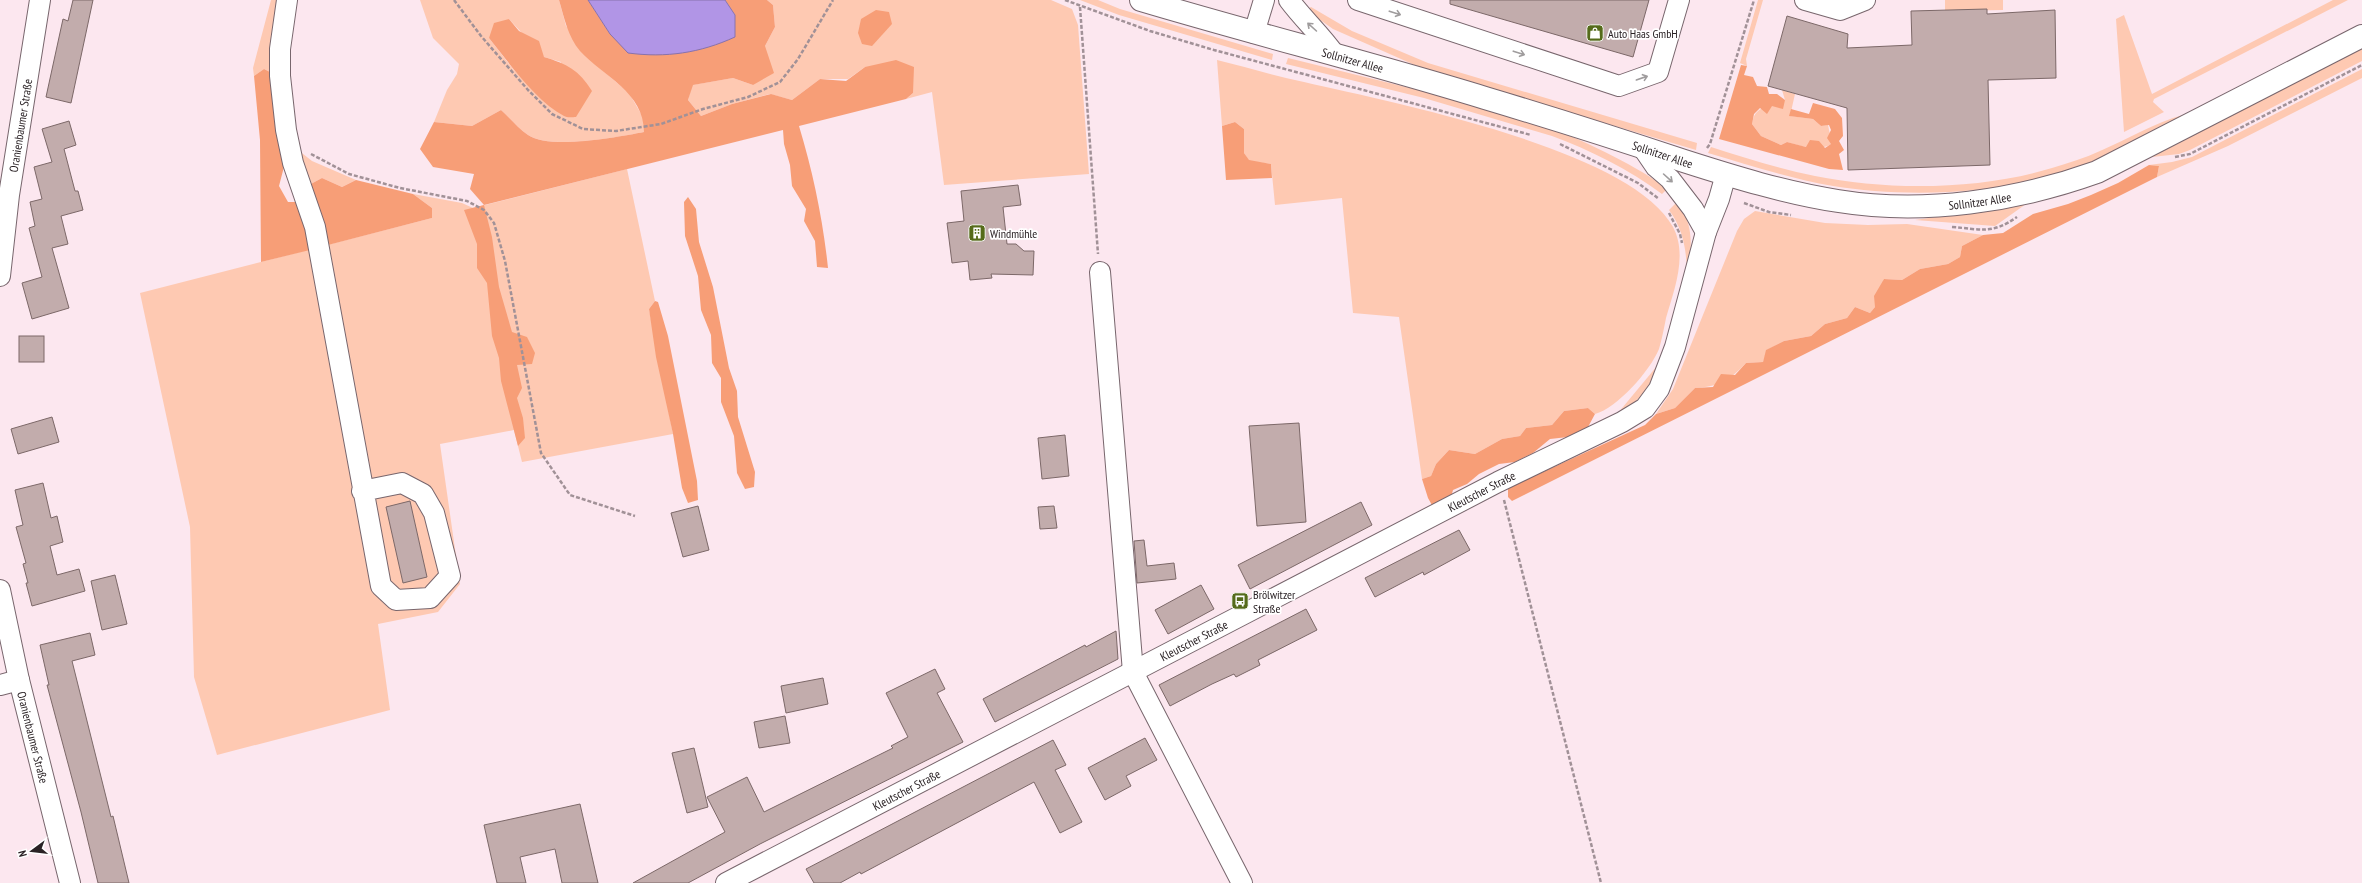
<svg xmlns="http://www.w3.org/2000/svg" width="2362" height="883" viewBox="0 0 2362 883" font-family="'PT Sans Narrow',sans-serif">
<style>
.green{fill:#fec9b2;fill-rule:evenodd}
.forest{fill:#f79e77}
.water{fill:#b195e6;stroke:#8872ac}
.building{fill:#c2acac;stroke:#7c6868}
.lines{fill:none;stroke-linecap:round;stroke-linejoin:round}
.minor-casing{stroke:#78666d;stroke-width:22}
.major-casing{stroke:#78666d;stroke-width:24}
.path{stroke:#a19197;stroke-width:2.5;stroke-dasharray:4 2;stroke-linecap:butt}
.minor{stroke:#fff;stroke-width:20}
.major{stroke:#fff;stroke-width:22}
.oneway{stroke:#9f9c9d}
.labels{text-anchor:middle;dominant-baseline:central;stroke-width:3.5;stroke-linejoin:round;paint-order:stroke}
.poi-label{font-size:12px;fill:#2a2225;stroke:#fff;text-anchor:start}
.street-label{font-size:12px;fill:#2a2225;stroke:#fff}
</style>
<rect width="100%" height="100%" fill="#fce7ef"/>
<!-- green -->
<g class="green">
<polygon points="271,0 283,0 276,75 264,69 254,76 253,68"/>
<path d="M420 0H559L566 26 602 70 629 93 644 119V132C618 137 551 150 528 135 518 128 510 118 501 110L472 126 434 122 447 90 457 74 459 64 433 38ZM509 19 544 57 561 62 544 101 513 69 489 38Z"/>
<polygon points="767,0 1051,0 1072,9 1078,25 1089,174 944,185 932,92 906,99 913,93 865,67 848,79 820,79 792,100 770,94 732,104 701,116 688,100 692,85 733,78 753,85 765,46 775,27 773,5"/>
<polygon points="1080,0 1098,0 1120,9 1273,54 1272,60 1119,15"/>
<polygon points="1758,0 1763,0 1746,59 1747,66 1740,63"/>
<polygon points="1945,0 2003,0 2003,10 1945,11"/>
<polygon points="2333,0 2348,0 2154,99 2153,102 2164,112 2124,132 2116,19 2124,15 2152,94"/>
<polygon points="1311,7 1352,31 1428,63 1697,143 1696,150 1426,70 1333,29 1306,10"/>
<polygon points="2362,47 2362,61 2190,150 2179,154 2152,157"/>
<path d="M1288 58 1426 92 1555 130C1587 142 1641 168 1667 189L1662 194C1630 170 1590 150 1552 136L1424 98 1286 64Z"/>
<path d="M1217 60C1246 67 1275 76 1304 82 1390 102 1631 149 1673 227 1688 255 1674 290 1666 318 1664 328 1662 339 1659 349 1650 371 1617 408 1595 414L1588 408 1564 411 1552 425 1526 428 1520 436 1502 439 1475 454 1449 450 1436 464 1431 476 1422 479 1399 317 1353 313 1342 198 1275 205 1271 164 1249 161 1244 153V129L1235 122 1222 126Z"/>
<polygon points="2362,69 2362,78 2228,146 2157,177 2159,166 2149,165 2172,162 2192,157"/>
<path d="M1782 90 1795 94 1790 116 1813 119 1821 126 1828 125 1832 144C1818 152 1801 146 1787 142L1781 145 1761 136 1752 124C1755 104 1769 108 1785 100Z"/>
<path d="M2183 115C2142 137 2100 162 2055 175 1991 195 1899 197 1833 186 1791 179 1749 165 1708 153L1711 147C1745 158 1780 169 1815 176 1889 191 1980 190 2052 168 2068 163 2085 158 2100 151 2128 139 2154 123 2183 115Z"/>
<polygon points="298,150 312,161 356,180 342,187 322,178 309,185"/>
<polygon points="627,169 655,301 649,309 673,434 522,462 514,430 440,444 460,584 438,612 378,624 390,710 217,755 194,677 190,527 140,293 432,218 432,208 413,194 462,203 473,208"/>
<path d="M1678 201C1693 225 1693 245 1687 271 1686 248 1683 229 1669 210Z"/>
<polygon points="2026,204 1995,226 1915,220"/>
<path d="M1755 211 1825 223 1868 225 1907 224 1983 235 1962 246 1960 257 1948 264 1920 269 1902 280 1884 279 1875 307 1870 313 1855 307 1847 318 1825 324 1811 336 1784 341 1767 350 1763 362 1746 363C1730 380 1718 387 1695 388L1675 408 1656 414 1673 389 1737 231 1744 219Z"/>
<path d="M1657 366C1651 388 1638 403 1618 413Z"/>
</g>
<!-- forest -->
<g class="forest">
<path d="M559 0H588L610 34 735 15 725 0H767L773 5 775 27 765 46 774 73 753 85 733 78 693 85 688 100 701 116 732 104 771 94 792 100 820 79 846 81 865 67 896 60 914 67 913 93 906 99 799 126C813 172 823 220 828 268L817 267 815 241 804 221 806 209 792 186 790 165 784 144 783 130 484 205 492 237 499 287 512 332 527 337 535 353 532 364 517 365 522 388 517 398 523 418 525 438 518 446 501 381 499 358 492 336 487 283 477 268V244L464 210 484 205 470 189 474 174 433 167 420 149 434 122 472 126 501 110C510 118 518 128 528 135 550 150 618 137 644 132 644 92 604 77 580 51 568 37 564 17 559 0Z"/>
<polygon points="876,10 889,12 892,24 872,46 862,44 858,33 861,19"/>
<path d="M509 19 519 31 539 41 544 57C567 64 579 70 592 91L576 117C573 117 567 118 564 116 536 101 509 63 489 38L494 23Z"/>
<polygon points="1741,65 1747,66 1744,75 1753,77 1757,86 1767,87 1769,94 1777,94 1785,100 1783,109 1772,106 1767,114 1760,108 1754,114 1752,124 1761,136 1781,145 1787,142 1806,147 1810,140 1819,141 1825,148 1831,144 1827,138 1831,130 1829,125 1821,126 1813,119 1789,116 1791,109 1809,114 1813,103 1835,109 1842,118 1843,136 1839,141 1844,150 1839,154 1843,170 1829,169 1719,139"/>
<polygon points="264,69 276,75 286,159 279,186 288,202 298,202 314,249 261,262 260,140 254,76"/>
<polygon points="1235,122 1244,129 1244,153 1249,160 1271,164 1272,178 1226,180 1222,126"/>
<polygon points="2149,165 2159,166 2157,177 1512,501 1508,497 1508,488 1645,425 1656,414 1675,408 1695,388 1713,387 1721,374 1735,375 1746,363 1763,362 1766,350 1784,341 1811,336 1825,324 1847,318 1855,307 1870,313 1875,307 1874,296 1884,279 1902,280 1920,269 1948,264 1960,257 1962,246 1983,235 2003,233 2033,214 2068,204 2091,195 2118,183"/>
<polygon points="322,178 342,187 356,180 413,194 432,208 432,218 328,245 309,185"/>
<polygon points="688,197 696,209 699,242 713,287 729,368 737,391 738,417 755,472 754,487 745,489 737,473 734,436 721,402 721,378 712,363 711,335 701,310 698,276 685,236 684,202"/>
<polygon points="655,301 658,302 668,336 697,481 698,500 688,503 682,488 673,434 656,357 649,309"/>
<polygon points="1588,408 1595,414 1588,427 1568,437 1550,439 1533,453 1515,462 1499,464 1479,474 1467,484 1453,490 1450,501 1433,507 1428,498 1422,479 1431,476 1436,464 1449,450 1475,454 1502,439 1520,436 1526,428 1552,425 1564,411"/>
</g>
<!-- water -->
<path class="water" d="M588 0H725L735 15V37C700 53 666 58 628 53L610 34Z"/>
<!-- building -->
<g class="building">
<polygon points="73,0 93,0 71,103 46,97 63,19 68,21"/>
<polygon points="1450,0 1649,0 1633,57 1450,4"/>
<polygon points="1987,9 1987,14 2055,10 2056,78 1988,80 1990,165 1848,170 1847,108 1768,86 1787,16 1848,34 1847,48 1912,45 1911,11"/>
<polygon points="69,121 76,145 64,149 75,191 78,191 83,210 61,216 68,244 52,248 69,308 32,319 22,283 42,277 29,228 35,226 30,202 42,199 34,167 52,162 42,129"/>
<polygon points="1018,185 1021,205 1003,207 1007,244 1016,244 1024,251 1034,251 1033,275 991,274 992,278 970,280 968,261 952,263 947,223 964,221 961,191"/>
<rect x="19" y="336" width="25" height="26"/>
<polygon points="52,417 59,442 18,454 11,429"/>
<polygon points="1299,423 1306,522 1257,526 1249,426"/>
<polygon points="1065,435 1069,476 1042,479 1038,438"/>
<polygon points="43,483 51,518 57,516 63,542 50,546 57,575 79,569 85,591 32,606 26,583 28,583 23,564 26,563 16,527 23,525 15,490"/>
<polygon points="410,501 427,577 403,583 386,507"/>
<polygon points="1361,502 1372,525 1250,589 1238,565"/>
<polygon points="698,506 709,550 683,557 671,513"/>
<polygon points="1054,506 1057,528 1040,529 1038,507"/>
<polygon points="1459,530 1470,550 1424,575 1423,572 1375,597 1365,578"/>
<polygon points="1144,540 1147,566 1174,563 1176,579 1137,583 1134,541"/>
<polygon points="115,575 127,624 102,630 91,581"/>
<polygon points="1201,585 1214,609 1168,634 1155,610"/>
<polygon points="1306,609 1317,630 1258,660 1260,665 1236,677 1234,674 1212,684 1170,706 1159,685"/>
<polygon points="1116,631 1118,659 995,722 983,699 1085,645 1086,647"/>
<polygon points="90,633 95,655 72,661 111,817 113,816 129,883 98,883 81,812 47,685 49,685 40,645"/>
<polygon points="935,669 945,689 937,693 963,742 760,844 688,883 633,883 725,832 707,797 747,777 764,812 893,748 891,746 908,737 886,693"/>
<polygon points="823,678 828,704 786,713 781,686"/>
<polygon points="785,716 790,743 759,748 754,722"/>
<polygon points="1145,738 1157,760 1126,776 1131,786 1105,800 1088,768"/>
<polygon points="1053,740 1066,765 1055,770 1082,822 1060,833 1034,782 861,874 860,872 840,883 814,883 806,869"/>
<polygon points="694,748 708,807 687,813 672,753"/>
<polygon points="580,804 598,883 562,883 555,849 520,857 526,883 497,883 484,825"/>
</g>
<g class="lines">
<defs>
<g id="minor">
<polyline points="287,0 280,49 280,76 286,130 293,163 315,227 381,586 396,600 430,598 450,576 434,513 423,494 402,483 362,491"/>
<path d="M1289 0C1304 20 1321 35 1335 55"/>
<polyline points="1358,0 1619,86 1658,72 1679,0"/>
<polyline points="1805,0 1840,10 1865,0"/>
<polyline points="1254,33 1264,0"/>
<polyline points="1643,148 1656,167 1670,179 1693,209 1706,232"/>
<polyline points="1100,272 1133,672 1242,883"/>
<path id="s1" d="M0 276 9 195 40 0"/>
<path id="s2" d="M0 590 19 680 70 883"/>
<polyline points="0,685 19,680"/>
<path id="s3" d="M726 883 1498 482 1622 422 1645 408 1659 389 1675 347 1706 232 1719 199 1726 174"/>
</g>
<g id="major">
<path id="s4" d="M1141 0C1255 34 1371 63 1485 98 1552 118 1618 139 1684 161 1734 177 1786 193 1838 201 1924 215 2016 201 2097 172L2362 36"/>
</g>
</defs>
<!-- minor casing -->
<use href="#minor" class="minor-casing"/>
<!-- major casing -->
<use href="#major" class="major-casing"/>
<!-- path -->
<g class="path">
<polyline points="454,0 481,36 528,90 552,114 583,129 616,131 661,124 703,109 748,97 780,82 798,59 833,0"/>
<polyline points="1065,0 1150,31 1214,50 1531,135"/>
<polyline points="1080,7 1098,254"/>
<polyline points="1560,144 1638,183 1659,199"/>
<polyline points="1707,148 1710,144 1754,0"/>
<polyline points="311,154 349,174 400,188 467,201 484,210 494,223 505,261 541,453 570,495 635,516"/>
<polyline points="2175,157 2190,154 2362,65"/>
<polyline points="1744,203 1769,212 1791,215"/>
<polyline points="1669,213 1680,234 1682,243"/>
<path d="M1952 227C1981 229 1991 235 2017 217"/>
<polyline points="1504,500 1601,883"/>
</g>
<!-- minor -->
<use href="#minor" class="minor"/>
<!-- major -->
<use href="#major" class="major"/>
</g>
<!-- one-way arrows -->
<defs><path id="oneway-shaft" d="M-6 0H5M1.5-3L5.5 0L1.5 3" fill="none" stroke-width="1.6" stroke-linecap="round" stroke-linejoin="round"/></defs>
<g class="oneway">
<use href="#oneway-shaft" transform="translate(1395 13) rotate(18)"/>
<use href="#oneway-shaft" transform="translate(1312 27) rotate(-138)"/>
<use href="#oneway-shaft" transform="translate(1519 53) rotate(18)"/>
<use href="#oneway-shaft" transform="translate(1642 78) rotate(-19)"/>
<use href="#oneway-shaft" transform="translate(1668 178) rotate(42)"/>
</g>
<!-- icons -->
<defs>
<symbol id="shop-square" viewBox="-11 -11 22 22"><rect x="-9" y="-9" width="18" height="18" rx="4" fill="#556b1a" stroke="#fff"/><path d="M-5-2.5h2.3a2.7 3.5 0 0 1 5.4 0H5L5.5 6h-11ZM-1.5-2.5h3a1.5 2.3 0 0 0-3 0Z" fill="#fff"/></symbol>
<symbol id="building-square" viewBox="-11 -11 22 22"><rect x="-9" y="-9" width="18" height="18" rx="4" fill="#556b1a" stroke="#fff"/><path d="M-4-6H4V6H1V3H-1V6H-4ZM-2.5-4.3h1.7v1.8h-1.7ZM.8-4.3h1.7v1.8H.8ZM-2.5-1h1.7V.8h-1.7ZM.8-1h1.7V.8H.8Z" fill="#fff"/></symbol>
<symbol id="bus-square" viewBox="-11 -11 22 22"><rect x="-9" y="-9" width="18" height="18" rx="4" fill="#556b1a" stroke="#fff"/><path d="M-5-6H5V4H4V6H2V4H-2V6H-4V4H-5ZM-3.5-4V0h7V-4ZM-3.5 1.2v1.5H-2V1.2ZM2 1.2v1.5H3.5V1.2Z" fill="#fff"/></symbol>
</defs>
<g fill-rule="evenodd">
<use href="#shop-square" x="1585" y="23" width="20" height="20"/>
<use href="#building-square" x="967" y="223" width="20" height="20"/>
<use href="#bus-square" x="1230" y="591" width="20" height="20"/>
</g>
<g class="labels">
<!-- poi labels -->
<g class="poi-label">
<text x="1608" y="33">Auto Haas GmbH</text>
<text x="990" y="233">Windmühle</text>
<text x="1253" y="594">Brölwitzer<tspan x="1253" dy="14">Straße</tspan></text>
</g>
<!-- street labels -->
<g class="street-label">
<text stroke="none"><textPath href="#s4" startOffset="220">Sollnitzer Allee</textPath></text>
<text stroke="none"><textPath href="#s1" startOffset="152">Oranienbaumer Straße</textPath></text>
<text stroke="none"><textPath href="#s4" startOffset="544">Sollnitzer Allee</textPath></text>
<text stroke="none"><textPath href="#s4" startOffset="868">Sollnitzer Allee</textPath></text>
<text stroke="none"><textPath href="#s3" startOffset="851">Kleutscher Straße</textPath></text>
<text stroke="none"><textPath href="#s3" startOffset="527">Kleutscher Straße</textPath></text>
<text stroke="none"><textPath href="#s2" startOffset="151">Oranienbaumer Straße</textPath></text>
<text stroke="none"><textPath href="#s3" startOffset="203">Kleutscher Straße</textPath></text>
</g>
</g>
<!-- north arrow -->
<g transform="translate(32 851) rotate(255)" stroke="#ffffff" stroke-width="3" paint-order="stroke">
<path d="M0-3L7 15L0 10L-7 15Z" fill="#2a2225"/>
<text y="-6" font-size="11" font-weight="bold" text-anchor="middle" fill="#2a2225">N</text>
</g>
</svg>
